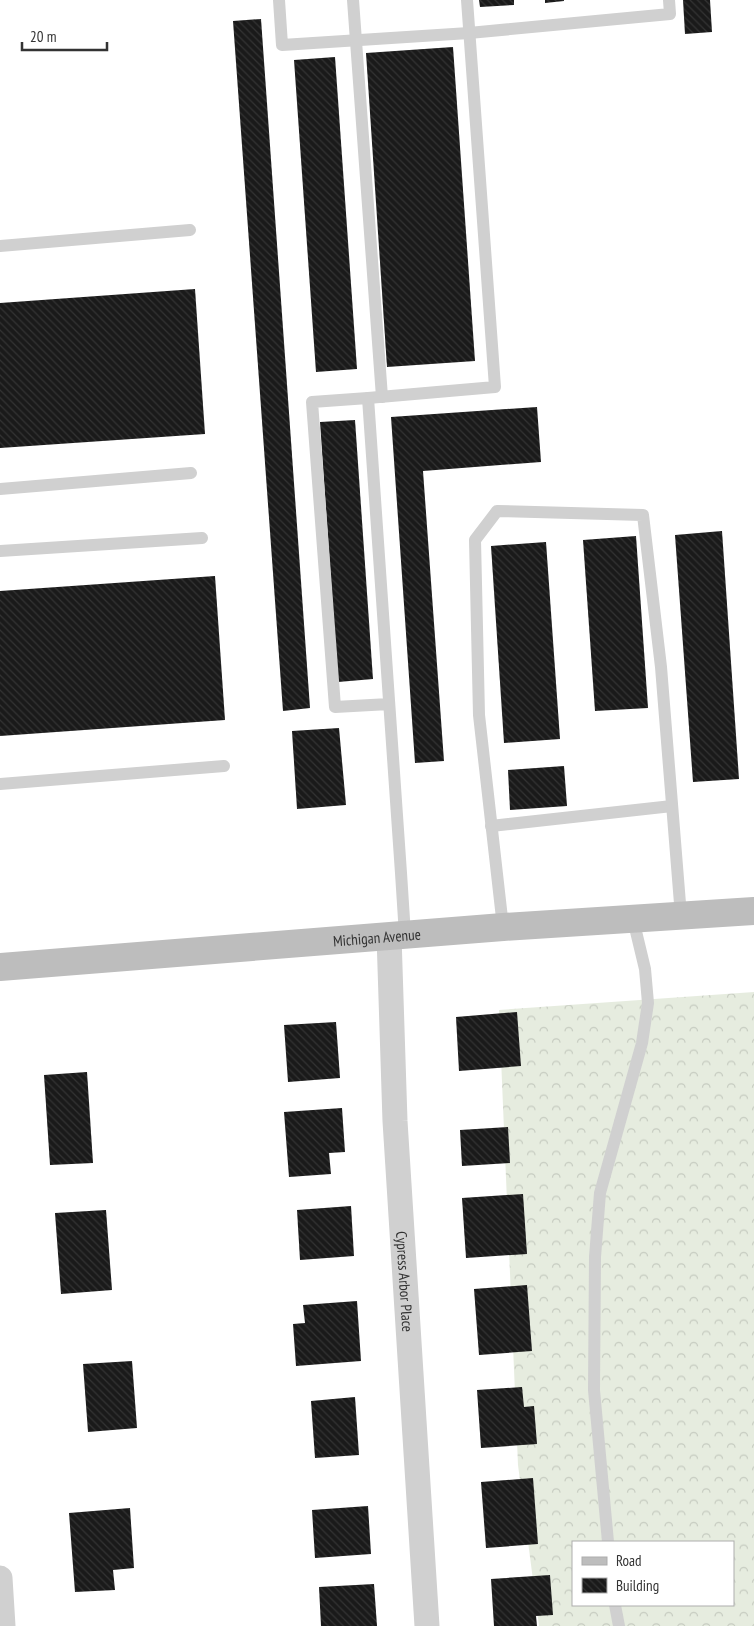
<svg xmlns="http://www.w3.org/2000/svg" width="754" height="1626" viewBox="0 0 754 1626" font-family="'PT Sans Narrow',sans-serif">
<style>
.forest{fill:url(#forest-crowns);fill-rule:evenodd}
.building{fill:url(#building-back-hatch)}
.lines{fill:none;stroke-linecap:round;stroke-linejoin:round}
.service{stroke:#d0d0d0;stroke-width:12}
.minor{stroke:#d0d0d0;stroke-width:25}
.secondary{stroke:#bdbdbd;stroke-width:28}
.labels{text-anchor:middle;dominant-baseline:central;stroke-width:5;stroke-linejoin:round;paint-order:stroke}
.street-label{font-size:15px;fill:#333;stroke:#fff}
</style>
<defs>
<pattern id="forest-crowns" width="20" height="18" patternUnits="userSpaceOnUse" patternTransform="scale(1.25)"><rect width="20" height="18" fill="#e6ecdf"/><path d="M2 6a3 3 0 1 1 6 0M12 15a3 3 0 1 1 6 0" fill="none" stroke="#c6cbc0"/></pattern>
<pattern id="building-back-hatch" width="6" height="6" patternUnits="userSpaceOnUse" patternTransform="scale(1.25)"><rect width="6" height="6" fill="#1a1a1a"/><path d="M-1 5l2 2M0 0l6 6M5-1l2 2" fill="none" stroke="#333"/></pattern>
</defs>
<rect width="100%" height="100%" fill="#fff"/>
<!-- forest -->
<path class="forest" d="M754 992V1626H539L518 1465 499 1010ZM573 1542H733V1605H573Z"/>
<!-- building -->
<g class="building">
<polygon points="479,0 514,0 514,5 480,7"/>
<polygon points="545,0 564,0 564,1 545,3"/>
<polygon points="683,0 710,0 712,32 685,34"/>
<polygon points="261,19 310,708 283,711 233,21"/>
<polygon points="453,47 475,361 387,367 366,53"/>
<polygon points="335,57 357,369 316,372 294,60"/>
<polygon points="195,289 205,434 0,448 0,303"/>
<polygon points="537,407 541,462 423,471 444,761 415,763 391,417"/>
<polygon points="355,420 373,679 338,682 320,422"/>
<polygon points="722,531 739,779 693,782 675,535"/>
<polygon points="636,536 648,708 595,711 583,540"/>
<polygon points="546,542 560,739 504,743 491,546"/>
<polygon points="215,576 225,720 0,736 0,591"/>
<polygon points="339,728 346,805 297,809 292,731"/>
<polygon points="564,766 567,806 510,810 508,770"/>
<polygon points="517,1012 521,1066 459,1071 456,1017"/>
<polygon points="336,1022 340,1078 288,1082 284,1025"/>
<polygon points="87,1072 93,1163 50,1165 44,1075"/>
<polygon points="342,1108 345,1152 329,1153 331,1174 289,1177 284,1112"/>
<polygon points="508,1127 510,1163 462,1166 460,1130"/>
<polygon points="523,1194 527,1254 466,1258 462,1198"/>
<polygon points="351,1206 354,1256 300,1260 297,1210"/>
<polygon points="106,1210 112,1290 61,1294 55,1213"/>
<polygon points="527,1285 532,1351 479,1355 474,1289"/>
<polygon points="357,1301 361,1361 296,1366 293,1324 305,1323 303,1305"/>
<polygon points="132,1361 137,1428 88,1432 83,1364"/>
<polygon points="522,1387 524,1407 534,1406 537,1444 481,1448 477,1390"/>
<polygon points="355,1397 359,1455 315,1458 311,1401"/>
<polygon points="533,1478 538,1544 486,1548 481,1482"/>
<polygon points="368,1506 371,1554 315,1558 312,1510"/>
<polygon points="130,1508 134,1568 113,1570 115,1590 75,1592 69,1513"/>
<polygon points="550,1575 553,1615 536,1616 537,1626 494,1626 491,1579"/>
<polygon points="374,1584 377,1626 321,1626 319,1587"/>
</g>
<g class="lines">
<!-- service -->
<g class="service">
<polyline points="279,0 282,45 469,33 670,14 669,0"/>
<polyline points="353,0 382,397"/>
<polyline points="0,246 190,230"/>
<polyline points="368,398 495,387 467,0"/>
<polyline points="0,489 191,473"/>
<polyline points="0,551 202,538"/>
<polyline points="389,704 335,707 312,402 368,398 401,873 405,935"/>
<polyline points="0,784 224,766"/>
<polyline points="491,826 672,806"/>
<polyline points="503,927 479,715 475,540 497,511 643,515 661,667 681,916"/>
<polyline points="608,1542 594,1390 595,1257 600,1193 642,1043 648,1003 645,969 633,919"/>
<polyline points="615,1605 619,1626"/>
</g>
<!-- minor -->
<g class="minor">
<path id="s1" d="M389 936 395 1121 427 1626"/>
<polyline points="0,1578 3,1626"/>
</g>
<!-- secondary -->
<path class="secondary" id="s2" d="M0 967 503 927 754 911"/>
</g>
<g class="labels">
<!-- street labels -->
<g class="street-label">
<text stroke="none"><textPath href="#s2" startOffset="378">Michigan Avenue</textPath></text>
<text stroke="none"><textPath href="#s1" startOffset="346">Cypress Arbor Place</textPath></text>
</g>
</g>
<!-- legend -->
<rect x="572" y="1541" width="162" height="65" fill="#ffffff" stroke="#adadad"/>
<rect x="582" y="1557" width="25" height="8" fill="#bdbdbd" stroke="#adadad"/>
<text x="616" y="1566" font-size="15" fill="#333333">Road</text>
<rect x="582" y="1578" width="25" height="15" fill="url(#building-back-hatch)" stroke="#adadad"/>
<text x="616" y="1591" font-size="15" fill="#333333">Building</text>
<!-- scale -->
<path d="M22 42v8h85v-8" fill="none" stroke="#333333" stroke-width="2.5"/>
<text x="30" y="42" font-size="15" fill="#333333" stroke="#ffffff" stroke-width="4" paint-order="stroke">20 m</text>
</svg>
